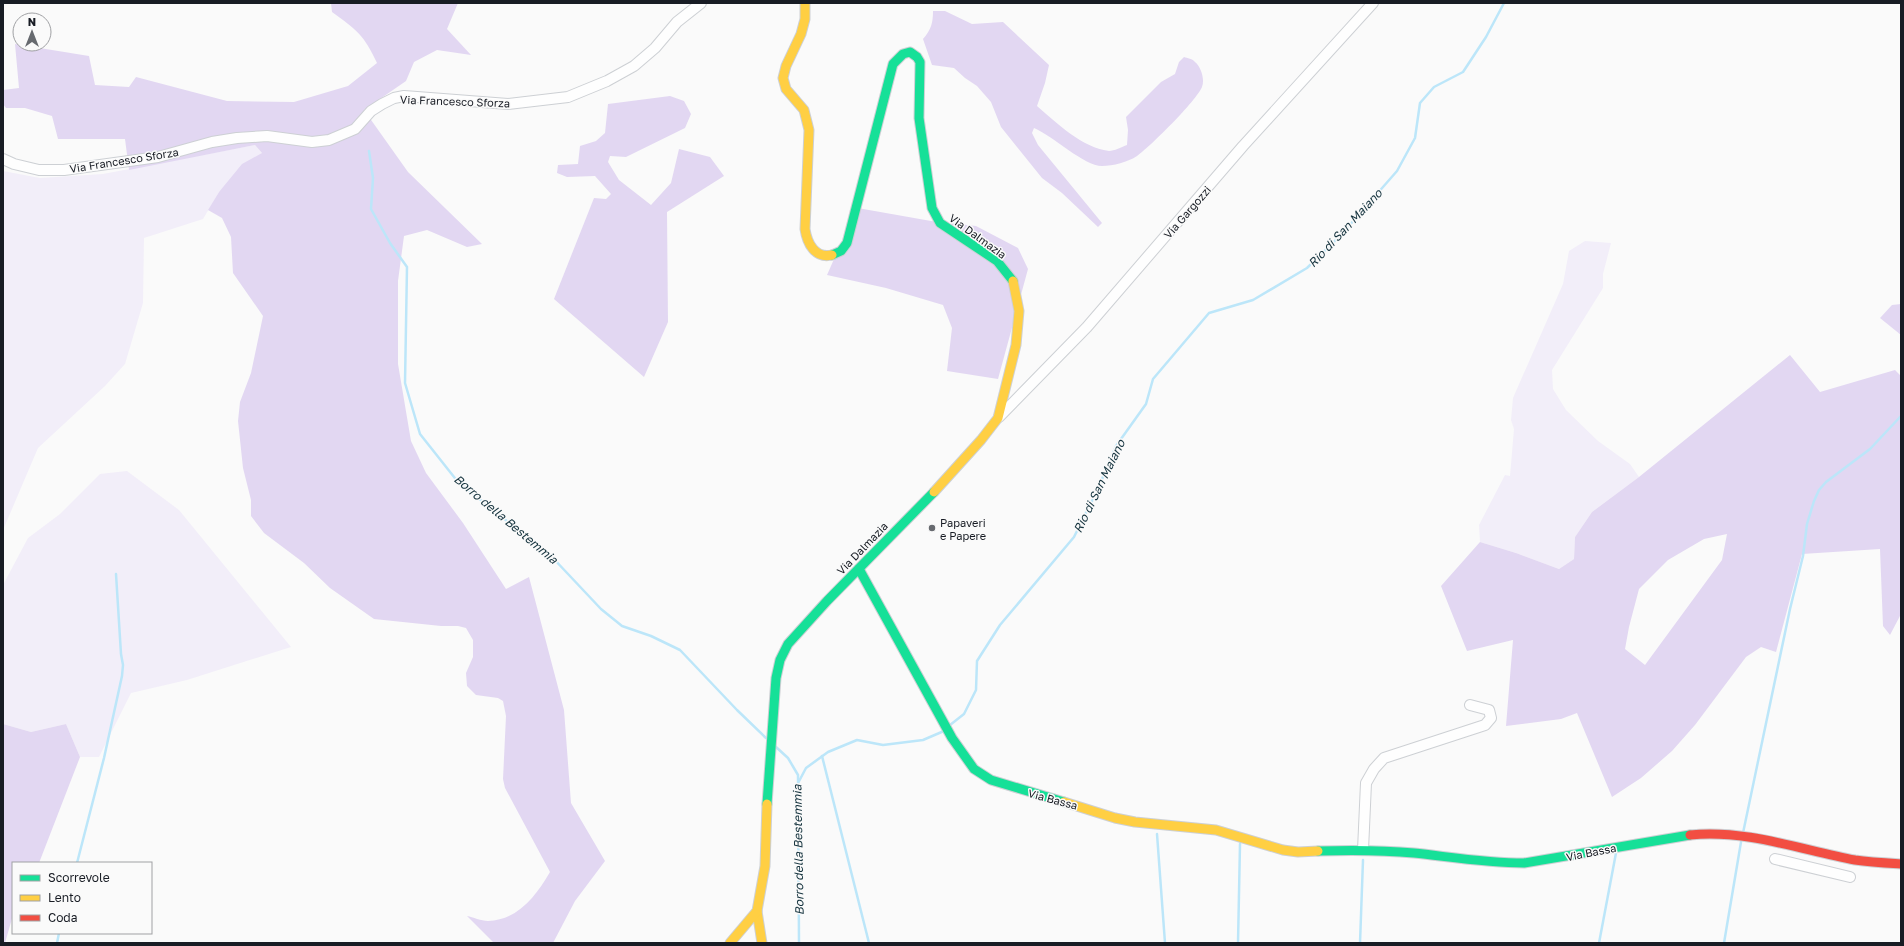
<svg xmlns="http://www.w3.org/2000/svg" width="1904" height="946" viewBox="0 0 1904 946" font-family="'Golos Text',sans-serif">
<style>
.green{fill:#f2eef9}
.forest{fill:#e2d7f2;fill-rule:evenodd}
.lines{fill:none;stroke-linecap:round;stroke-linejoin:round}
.stream{stroke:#bce6f9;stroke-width:2.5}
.street-casing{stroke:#cdd0d4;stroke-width:12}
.fast-casing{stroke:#cdd0d4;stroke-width:11}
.slow-casing{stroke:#cdd0d4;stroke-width:11}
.jam-casing{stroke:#cdd0d4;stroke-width:11}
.street{stroke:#fefefe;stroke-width:10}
.fast{stroke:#16e098;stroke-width:9}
.slow{stroke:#ffcf43;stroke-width:9}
.jam{stroke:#f24e42;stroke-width:9}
.poi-dot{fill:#676a6f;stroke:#fafafa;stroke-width:1.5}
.labels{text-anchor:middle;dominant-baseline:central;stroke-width:3;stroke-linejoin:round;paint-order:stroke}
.street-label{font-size:11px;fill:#181c24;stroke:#fafafa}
.poi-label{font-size:11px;fill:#181c24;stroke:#fafafa;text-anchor:start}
.water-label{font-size:12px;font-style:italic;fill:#15333e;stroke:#fafafa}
</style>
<rect width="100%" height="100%" fill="#fafafa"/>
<!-- green -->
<g class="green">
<polygon points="255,145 262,153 219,192 203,219 144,238 143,303 125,364 105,386 38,448 3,530 3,171 40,178 103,174"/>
<polygon points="1585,241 1611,243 1603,274 1603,288 1552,370 1553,389 1566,410 1598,441 1630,464 1639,477 1592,512 1575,537 1574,559 1559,569 1516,553 1480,542 1479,525 1505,475 1510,476 1514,429 1511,420 1513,398 1563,284 1569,251"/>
<polygon points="127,471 179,510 291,647 187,680 131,693 99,757 80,757 66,724 31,732 3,724 3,585 28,538 60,514 100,474"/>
</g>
<!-- forest -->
<g class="forest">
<path d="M331 3H458L447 29 471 55 437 50 414 62 406 81 364 110 408 172 482 244 467 247 427 230 404 236 398 281V364L411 441 426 473 463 523 506 589 529 577 564 710 571 803 605 861 575 901 553 943H494L467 916C473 917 481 921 488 921 518 920 536 896 550 872L505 788 503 779 506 716 503 701 498 698 476 695 467 686 466 673 473 657V640L466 628 458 626H441L374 619 330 588 304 563 264 533 251 516V500L243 468 238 421 240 402 251 373 263 316 233 273 231 237 222 218 208 210 219 192 242 164 262 153 255 145 129 170 125 139H58L52 116 25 108H6L3 104V90L19 88 15 44 89 56 95 85 129 87 136 77 227 101 294 102 348 86 377 63C364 35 357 30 332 12Z"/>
<path d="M933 11H945L972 24 1003 22 1049 65 1045 83 1037 106C1058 124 1081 147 1109 151 1114 151 1122 147 1127 145L1128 130 1126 117 1161 82 1175 74 1179 62 1184 57C1187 58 1193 59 1195 62 1201 67 1205 79 1202 87 1197 100 1149 148 1137 156 1128 162 1113 166 1102 166 1084 166 1053 136 1034 128L1032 133 1038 145 1102 223 1098 227 1062 193 1042 178 1001 127 991 102 977 86 965 78 954 68 932 65 923 39C931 30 933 23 933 11Z"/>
<polygon points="670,96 684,101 691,114 685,128 626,157 610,156 608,162 619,180 651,205 671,183 679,149 710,157 724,176 667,212 668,322 644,377 554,299 594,198 606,199 611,194 595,176 567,177 557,173 558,165 578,164 580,146 596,141 605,133 608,104"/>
<polygon points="852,207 931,221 976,226 1018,248 1028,269 998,379 947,371 952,328 943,305 886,288 827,275 842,241"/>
<polygon points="1901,304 1901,335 1880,318 1892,305"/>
<path d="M1790 355 1820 392 1895 370 1901 376V614L1890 635 1883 626 1880 549 1802 554 1776 652 1761 647 1746 657 1695 725 1672 751 1641 778 1612 797 1577 713 1561 719 1506 726 1513 640 1467 651 1441 586 1480 542 1516 553 1559 569 1574 559 1575 537 1592 512 1639 477ZM1727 534 1722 560 1645 665 1625 649 1629 627 1639 589 1668 560 1704 539Z"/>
<polygon points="3,724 31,732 66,724 80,757 39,863 13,863 13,915 5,943 3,943"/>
</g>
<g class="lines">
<!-- stream -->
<g class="stream">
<polyline points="369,151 373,178 371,209 390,243 407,267 405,383 420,434 458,482 552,557 601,609 622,626 651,636 680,650 737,710 766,738"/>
<polyline points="950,725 964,714 976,690 977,661 1000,625 1074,537 1097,491 1116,446 1146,404 1153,379 1209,313 1253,300 1307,268 1341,235 1397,171 1415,138 1420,103 1434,87 1463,72 1486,37 1504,3"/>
<polyline points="776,747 788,758 798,775 799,943"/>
<polyline points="822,756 869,943"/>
<polyline points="797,785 806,768 828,752 857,740 883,745 923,740 944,731"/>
<polyline points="1743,833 1790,609 1803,556 1807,524 1814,501 1819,490 1826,482 1870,449 1901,416"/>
<polyline points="1157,834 1165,943"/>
<polyline points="77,863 104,758 122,676 123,665 121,654 116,574"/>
<polyline points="57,943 59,933"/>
<polyline points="1238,943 1240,844"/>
<polyline points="1360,943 1363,860"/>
<polyline points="1599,943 1616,853"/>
<polyline points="1724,943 1741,842"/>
</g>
<defs>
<g id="street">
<polyline points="3,159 14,164 39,170 64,170 158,157 212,142 237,138 267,136 312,142 329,140 355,129 371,111 382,104 394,98 404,96 508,104 568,97 607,81 634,66 655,48 677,22 701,3"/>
<polyline points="999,417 1087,327 1243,146 1373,3"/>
<polyline points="1363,850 1366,783 1374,769 1384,758 1485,725 1491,718 1489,710 1470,705"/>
<polyline points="1775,859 1850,877"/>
</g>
<g id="fast">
<polyline points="832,255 841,251 847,243 893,64 903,54 910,52 917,57 920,62 919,118 932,208 940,223 997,261 1013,281"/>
<polyline points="859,569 952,738 974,769 991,780 1064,802"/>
<polyline points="767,804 776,678 780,660 788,644 827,601 934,492"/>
<path d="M1318 851C1350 850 1382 850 1414 853 1451 857 1487 863 1524 863L1690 835"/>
</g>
<g id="slow">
<path d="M805 3V19L801 34 786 66 783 78 786 89 804 110 809 130 805 229C807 243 815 259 832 255"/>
<polyline points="934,492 981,440 998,418 1016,345 1019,311 1013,281"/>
<polyline points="1064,802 1115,818 1135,822 1216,830 1283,850 1298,852 1318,851"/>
<polyline points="757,911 762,943"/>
<polyline points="730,943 757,911 765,866 767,804"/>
</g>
<path id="jam" d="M1690 835C1745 829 1802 850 1855 860 1870 862 1886 863 1901 864"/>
</defs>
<!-- street casing -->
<use href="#street" class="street-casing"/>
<!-- fast casing -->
<use href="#fast" class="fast-casing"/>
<!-- slow casing -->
<use href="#slow" class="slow-casing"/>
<!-- jam casing -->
<use href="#jam" class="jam-casing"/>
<!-- street -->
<use href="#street" class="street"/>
<!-- fast -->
<use href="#fast" class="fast"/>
<!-- slow -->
<use href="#slow" class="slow"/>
<!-- jam -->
<use href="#jam" class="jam"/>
</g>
<!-- markers -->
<circle class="poi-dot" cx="932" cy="528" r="4"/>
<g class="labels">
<!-- street labels -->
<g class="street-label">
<text transform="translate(455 101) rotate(2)">Via Francesco Sforza</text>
<text transform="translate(124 160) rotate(-9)">Via Francesco Sforza</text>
<text transform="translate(1187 212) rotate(-49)">Via Gargozzi</text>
<text transform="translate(978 236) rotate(36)">Via Dalmazia</text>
<text transform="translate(862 548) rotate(-46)">Via Dalmazia</text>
<text transform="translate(1053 799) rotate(15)">Via Bassa</text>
<text transform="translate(1591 852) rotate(-11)">Via Bassa</text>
</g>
<!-- poi labels -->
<g class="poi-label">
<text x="940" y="522">Papaveri<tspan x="940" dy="13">e Papere</tspan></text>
</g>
<!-- water labels -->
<g class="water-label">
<text transform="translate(1345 228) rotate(-47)">Rio di San Maiano</text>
<text transform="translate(1099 486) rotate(-64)">Rio di San Maiano</text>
<text transform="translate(506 519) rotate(40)">Borro della Bestemmia</text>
<text transform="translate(798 850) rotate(-91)">Borro della Bestemmia</text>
</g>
</g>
<!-- border -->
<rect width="1904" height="946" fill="none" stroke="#181c24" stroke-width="8"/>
<!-- legend -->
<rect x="12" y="862" width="140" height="72" fill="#fafafa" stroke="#a0a1a4"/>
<rect x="20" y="875" width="20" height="6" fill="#16e098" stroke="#a0a1a4"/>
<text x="48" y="882" font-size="12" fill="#181c24">Scorrevole</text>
<rect x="20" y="895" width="20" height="6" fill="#ffcf43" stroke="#a0a1a4"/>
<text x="48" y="902" font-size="12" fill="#181c24">Lento</text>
<rect x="20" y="915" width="20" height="6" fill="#f24e42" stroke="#a0a1a4"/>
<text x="48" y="922" font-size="12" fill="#181c24">Coda</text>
<!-- north arrow -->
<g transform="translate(32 32)"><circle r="19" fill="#fafafa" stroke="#a0a1a4"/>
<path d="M0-3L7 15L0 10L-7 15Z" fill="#676a6f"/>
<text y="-6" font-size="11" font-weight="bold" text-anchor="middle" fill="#181c24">N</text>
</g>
</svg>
